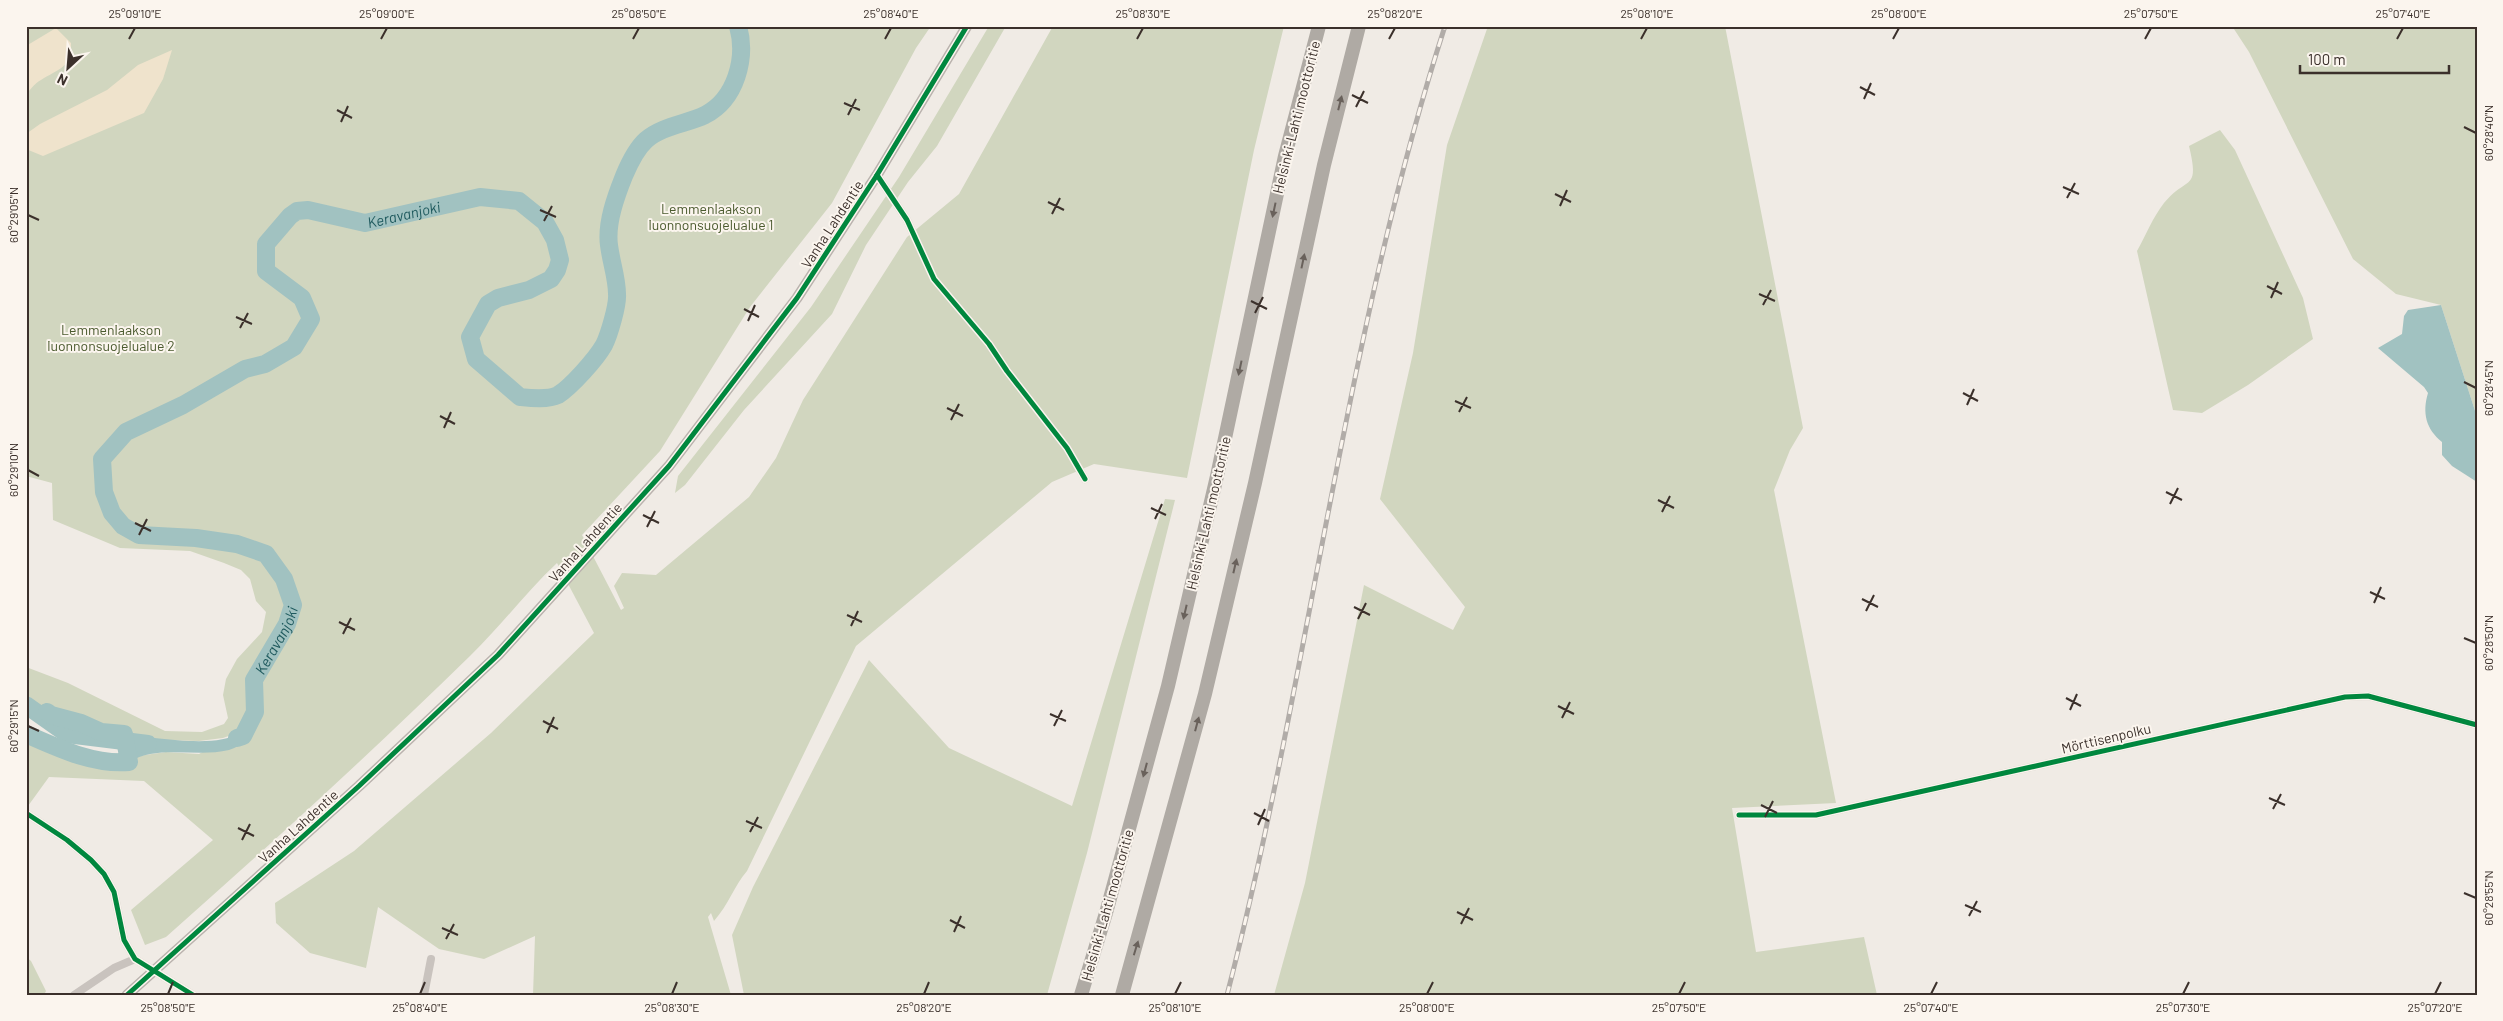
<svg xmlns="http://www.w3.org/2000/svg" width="2503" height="1021" viewBox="0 0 2503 1021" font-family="Barlow,sans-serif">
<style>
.green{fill:#d1d6bf}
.sand{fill:#efe3cc}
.water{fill:#a1c2c1}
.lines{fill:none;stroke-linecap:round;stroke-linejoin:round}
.river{stroke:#a1c2c1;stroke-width:18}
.minor{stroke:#c9c3be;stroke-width:8}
.secondary{stroke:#bab3ae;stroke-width:11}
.motorway{stroke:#afaaa4;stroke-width:14}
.rail-casing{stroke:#b1aca8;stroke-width:5}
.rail{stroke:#fbf5ee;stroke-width:3;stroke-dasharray:9;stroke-linecap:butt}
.cycleway-casing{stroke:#fbf5ee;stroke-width:8}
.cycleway{stroke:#00873e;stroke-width:5}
.oneway{fill:#69615b}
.ticks{fill:none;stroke:#3b302b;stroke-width:2}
.labels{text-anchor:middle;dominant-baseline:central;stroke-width:4;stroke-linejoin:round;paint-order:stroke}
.street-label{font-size:14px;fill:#3b302b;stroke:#fbf5ee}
.park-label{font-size:14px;fill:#4a5a2e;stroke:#fbf5ee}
.water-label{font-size:15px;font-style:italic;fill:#1f5a5e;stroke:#fbf5ee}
.neatline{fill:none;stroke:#3b302b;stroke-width:2}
.ticks-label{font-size:12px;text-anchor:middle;fill:#3b302b}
</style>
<rect width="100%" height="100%" fill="#f0ebe5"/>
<!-- green -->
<g class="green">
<path d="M26 26H931L916 48 832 203 750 307 660 451 582 535 621 610 624 608 614 586 622 573 656 575 749 497 776 458 803 400 907 237 959 194 1053 26H1284L1254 150 1187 478 1094 464 1052 482 856 646 747 871C734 886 729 904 714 921L711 913 708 917 731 995H533L535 936 484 959 439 949 378 907 366 968 310 953 276 923 275 903 354 851 491 733 594 633 557 563C526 592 501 626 471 655 372 752 270 845 166 937L145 945 131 910 213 840 144 781 49 777 28 806 26 804V734L73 755 116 763 129 762 138 756 166 752 199 754 237 733 223 738 199 741 159 740 101 732 81 723 51 715 26 694V667L68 683 165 731 202 732 224 724 228 718 223 695 226 679 237 659 262 632 266 612 256 601 250 579 241 570 224 563 190 551 120 548 53 520 52 483 26 476Z"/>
<polygon points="989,26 1006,26 937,146 908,182 866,245 832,314 744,410 685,485 675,493 678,476 811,307 899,177"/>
<polygon points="1488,26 1725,26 1803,428 1790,450 1774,490 1836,803 1732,808 1756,952 1864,937 1877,995 1274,995 1305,883 1364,585 1453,630 1465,607 1380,499 1413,353 1447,145"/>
<polygon points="2232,26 2477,26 2477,417 2441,305 2396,294 2353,259 2249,52"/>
<path d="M2220 130 2235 150 2303 298 2313 339 2248 385 2202 413 2173 410 2137 251C2146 235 2153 217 2164 203 2187 175 2200 192 2189 146Z"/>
<polygon points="1165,499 1175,500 1087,853 1047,995 744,995 732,935 753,887 869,660 949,748 1072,806"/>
<polygon points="26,957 31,961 46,991 44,995 26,995"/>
</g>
<!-- sand -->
<g class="sand">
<path d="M56 28 71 43C72 68 58 69 41 80 35 83 31 89 26 94V46Z"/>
<polygon points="172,50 163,79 144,113 43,156 26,149 26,134 40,124 107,90 138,65"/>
</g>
<!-- water -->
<g class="water">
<path d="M2441 305 2477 417V482L2452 466 2442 455V442C2426 429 2422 413 2428 393L2424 387 2378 348 2402 334 2404 316 2408 310Z"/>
<path d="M246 719 256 721 250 739C243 743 236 748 229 750 196 758 158 744 129 762L124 734C148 737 219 749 238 733 241 730 244 723 246 719Z"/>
</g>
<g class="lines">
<!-- river -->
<g class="river">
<polyline points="26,705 67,734 148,744"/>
<path d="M26 734C58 748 93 765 129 762L124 734 101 732 81 723 51 715 47 712"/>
<path id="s1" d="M237 738 243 736 255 712 254 680 287 624 293 605 284 579 266 554 237 544 196 538 139 535 123 526 112 513 104 492 102 459 126 432 183 405 245 369 265 364 294 347 311 319 302 298 266 271V244L290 216 297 211 308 210 365 223 480 197 519 201 545 222 555 240 560 260 557 270 551 279 529 290 498 298 488 304 470 337 476 359 520 397C530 398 548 400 558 395 571 387 596 359 604 345 609 335 618 305 617 294 617 278 611 262 609 245 606 223 616 196 624 176 629 164 636 149 646 140 662 126 686 124 705 115 736 99 747 58 738 26"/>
</g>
<!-- minor -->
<g class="minor">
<polyline points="877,175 907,220 934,279 989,344 1007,371 1067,448 1085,479"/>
<polyline points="26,813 67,840 91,860 104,874 114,892 124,940 135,959 193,995"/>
<polyline points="1739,815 1816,815 2345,697 2368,696 2477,725"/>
<polyline points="74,995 114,968 135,959"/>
<polyline points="424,995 431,959"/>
</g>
<!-- secondary -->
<polyline class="secondary" points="127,995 359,786 498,655 669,466 797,298 877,175 967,26"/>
<!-- motorway -->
<g class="motorway">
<polyline points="1081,995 1106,913 1168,686 1217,476 1285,156 1319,26"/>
<polyline points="1122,995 1205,694 1255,483 1324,165 1359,26"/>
</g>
<defs>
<path id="rail" d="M1227 995C1310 674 1343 342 1445 26"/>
</defs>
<!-- rail casing -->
<use href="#rail" class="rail-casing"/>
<!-- rail -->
<use href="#rail" class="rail"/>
<defs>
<g id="cycleway">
<polyline points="877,175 907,220 934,279 989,344 1007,371 1067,448 1085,479"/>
<polyline points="26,813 67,840 91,860 104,874 114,892 124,940 135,959 193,995"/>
<polyline points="1739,815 1816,815 2345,697 2368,696 2477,725"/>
<polyline points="127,995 359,786 498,655 669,466 797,298 877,175 967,26"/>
</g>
</defs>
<!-- cycleway casing -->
<use href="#cycleway" class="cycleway-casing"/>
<!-- cycleway -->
<use href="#cycleway" class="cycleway"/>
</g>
<!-- one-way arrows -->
<defs><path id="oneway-solid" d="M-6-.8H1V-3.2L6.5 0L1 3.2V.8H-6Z" transform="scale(1.25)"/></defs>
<g class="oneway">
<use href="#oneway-solid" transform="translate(1340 103) rotate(-76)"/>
<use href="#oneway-solid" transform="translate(1274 210) rotate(102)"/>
<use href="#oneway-solid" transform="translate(1303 261) rotate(-78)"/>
<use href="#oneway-solid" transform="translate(1240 368) rotate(102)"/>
<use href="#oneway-solid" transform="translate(1235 566) rotate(-77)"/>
<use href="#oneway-solid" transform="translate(1185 612) rotate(103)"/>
<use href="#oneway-solid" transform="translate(1197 724) rotate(-75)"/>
<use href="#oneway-solid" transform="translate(1145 770) rotate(105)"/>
<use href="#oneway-solid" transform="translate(1136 948) rotate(-73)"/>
</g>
<!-- ticks -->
<path class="ticks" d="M129 39 135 28M381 39 387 28M633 39 639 28M885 39 891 28M1137 39 1143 28M1389 39 1395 28M1641 39 1647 28M1893 39 1899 28M2145 39 2151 28M2397 39 2403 28M1860 87 1875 95M1352 95 1368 103M1864 99 1871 83M844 103 860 110M1356 107 1364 91M337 110 352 118M848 115 856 99M341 122 348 106M2464 127 2476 133M2063 187 2079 194M1555 194 1571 202M2067 198 2075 183M1048 202 1064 210M1560 206 1567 190M540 210 556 217M1052 214 1060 198M28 215 39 220M544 221 552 206M2267 286 2282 294M1759 294 1775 301M2271 298 2278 282M1251 301 1267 309M1763 305 1771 290M744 309 759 317M1255 313 1263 297M236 317 252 324M748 321 755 305M240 328 248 313M2464 382 2476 388M1963 393 1978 401M1455 401 1471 408M1967 405 1974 389M947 408 963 416M1459 412 1467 397M440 416 455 424M951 420 959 404M444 428 451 412M28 470 39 476M2166 492 2182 500M1658 500 1674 508M2170 504 2178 488M1151 508 1166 515M1662 512 1670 496M643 515 659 523M1155 519 1162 504M135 523 151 531M647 527 655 511M139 535 147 519M2370 592 2385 599M1862 599 1878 607M2374 603 2381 587M1354 607 1370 615M1866 611 1874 595M847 615 862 622M1358 619 1366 603M339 622 355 630M851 626 858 611M343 634 351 618M2464 638 2476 643M2066 698 2081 706M1558 706 1574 714M2070 710 2077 694M1050 714 1066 721M1562 718 1570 702M543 721 558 729M28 726 39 731M1054 726 1062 710M547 733 554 717M2269 798 2285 805M1761 805 1777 813M2273 809 2281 794M1254 813 1269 821M1765 817 1773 801M746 821 762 828M1258 825 1265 809M238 828 254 836M750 832 758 817M242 840 250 824M2464 893 2476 898M1965 905 1981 912M1457 912 1473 920M1969 916 1977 901M950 920 965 928M1461 924 1469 908M442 928 458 935M954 932 961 916M446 939 454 924M168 994 173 982M420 994 425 982M672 994 677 982M924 994 929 982M1175 994 1181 982M1427 994 1433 982M1679 994 1685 982M1931 994 1937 982M2183 994 2189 982M2435 994 2441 982"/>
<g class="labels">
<!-- street labels -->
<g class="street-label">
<text transform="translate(1296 117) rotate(-76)">Helsinki-Lahti moottoritie</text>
<text transform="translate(832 224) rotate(-57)">Vanha Lahdentie</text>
<text transform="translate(1208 513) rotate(-77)">Helsinki-Lahti moottoritie</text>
<text transform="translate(585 542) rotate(-48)">Vanha Lahdentie</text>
<text transform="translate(2106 738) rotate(-13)">Mörttisenpolku</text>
<text transform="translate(298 826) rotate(-42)">Vanha Lahdentie</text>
<text transform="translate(1107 905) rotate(-74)">Helsinki-Lahti moottoritie</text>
</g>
<!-- park labels -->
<g class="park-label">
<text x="711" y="208">Lemmenlaakson<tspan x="711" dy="16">luonnonsuojelualue 1</tspan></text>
<text x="111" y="329">Lemmenlaakson<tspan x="111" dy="16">luonnonsuojelualue 2</tspan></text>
</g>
<!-- water labels -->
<g class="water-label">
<text stroke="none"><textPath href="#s1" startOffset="936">Keravanjoki</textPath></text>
<text stroke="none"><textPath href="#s1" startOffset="111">Keravanjoki</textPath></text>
</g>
</g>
<!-- border -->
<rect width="2503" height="1021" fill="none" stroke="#fbf5ee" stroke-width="55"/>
<!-- north arrow -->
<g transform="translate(68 68) rotate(206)" stroke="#fbf5ee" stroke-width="4" paint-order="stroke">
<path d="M0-4L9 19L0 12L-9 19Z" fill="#3b302b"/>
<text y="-8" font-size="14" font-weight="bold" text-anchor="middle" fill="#3b302b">N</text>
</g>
<!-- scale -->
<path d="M2300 65v8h149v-8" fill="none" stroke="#3b302b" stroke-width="2.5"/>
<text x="2308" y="65" font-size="15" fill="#3b302b" stroke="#fbf5ee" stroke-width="4" paint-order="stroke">100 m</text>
<rect x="28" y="28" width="2448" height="966" class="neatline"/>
<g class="ticks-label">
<text x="135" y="18">25°09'10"E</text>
<text x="387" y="18">25°09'00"E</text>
<text x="639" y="18">25°08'50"E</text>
<text x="891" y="18">25°08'40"E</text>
<text x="1143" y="18">25°08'30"E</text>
<text x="1395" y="18">25°08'20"E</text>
<text x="1647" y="18">25°08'10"E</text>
<text x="1899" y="18">25°08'00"E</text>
<text x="2151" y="18">25°07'50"E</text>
<text x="2403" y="18">25°07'40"E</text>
<text transform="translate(2489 133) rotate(-90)" y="4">60°28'40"N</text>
<text transform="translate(14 215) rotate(-90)" y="4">60°29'05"N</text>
<text transform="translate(2489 388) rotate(-90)" y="4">60°28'45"N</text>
<text transform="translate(14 470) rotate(-90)" y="4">60°29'10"N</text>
<text transform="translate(2489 643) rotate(-90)" y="4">60°28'50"N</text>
<text transform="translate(14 726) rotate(-90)" y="4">60°29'15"N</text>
<text transform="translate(2489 898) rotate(-90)" y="4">60°28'55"N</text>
<text x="168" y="1012">25°08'50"E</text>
<text x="420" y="1012">25°08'40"E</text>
<text x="672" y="1012">25°08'30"E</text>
<text x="924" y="1012">25°08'20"E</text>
<text x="1175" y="1012">25°08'10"E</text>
<text x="1427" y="1012">25°08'00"E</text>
<text x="1679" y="1012">25°07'50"E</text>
<text x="1931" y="1012">25°07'40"E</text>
<text x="2183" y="1012">25°07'30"E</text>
<text x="2435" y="1012">25°07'20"E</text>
</g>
</svg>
